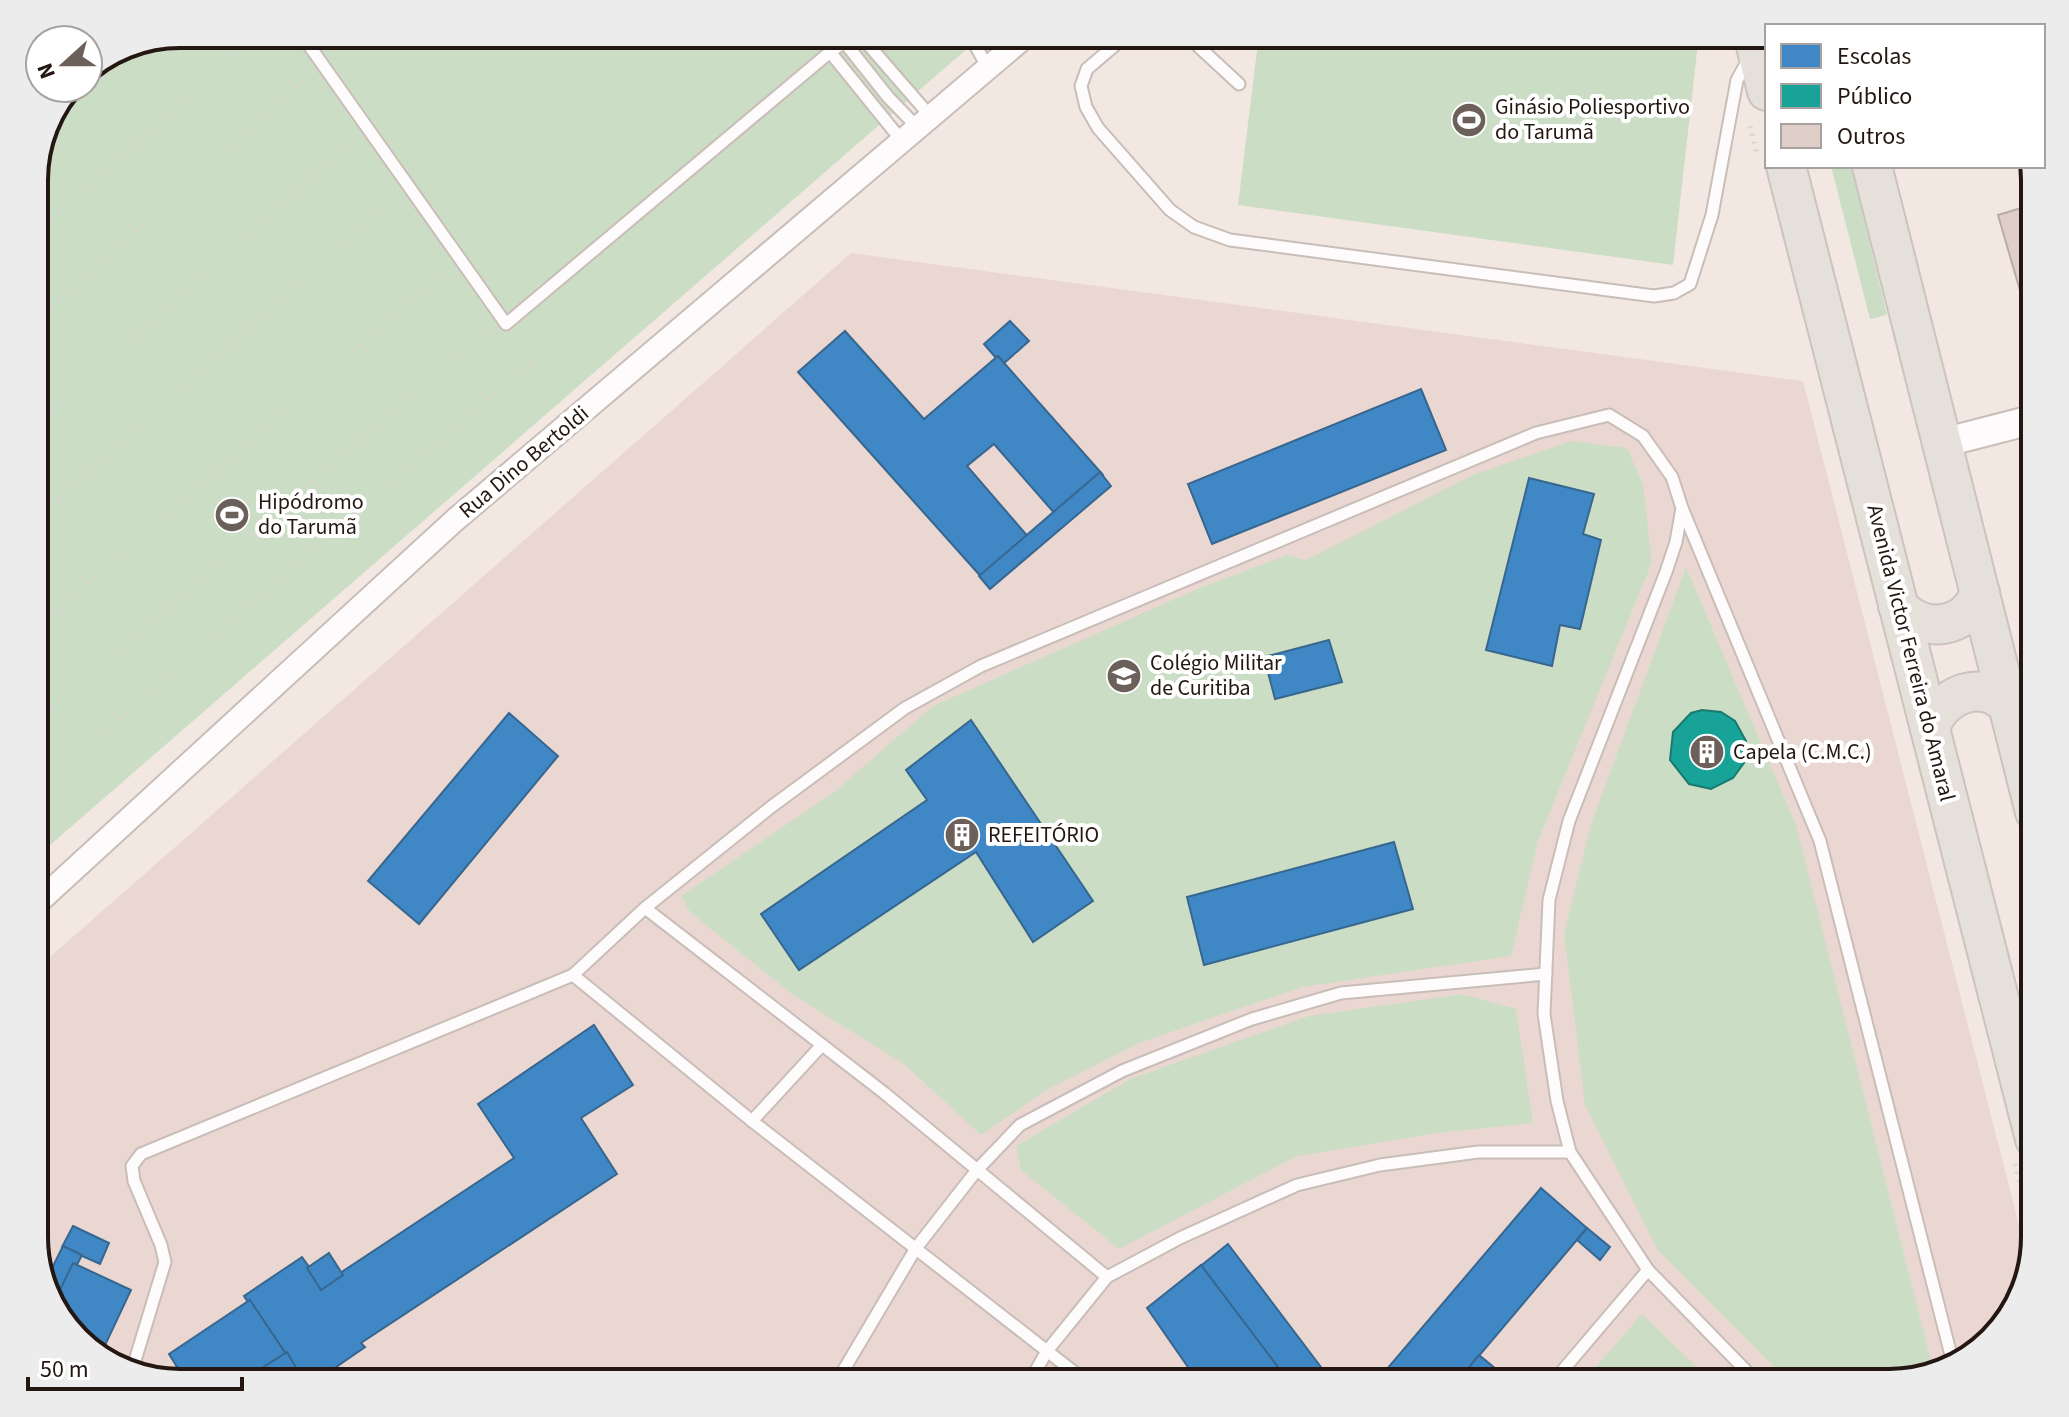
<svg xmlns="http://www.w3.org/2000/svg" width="2069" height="1417" viewBox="0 0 2069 1417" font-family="'Source Sans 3',sans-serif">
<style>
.education{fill:#ebd7d2}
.green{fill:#cbdec5}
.schools{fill:#3f88c5;stroke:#37668f;stroke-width:2}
.public{fill:#17a398;stroke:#1b7970;stroke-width:2}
.building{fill:#dfcfc8;stroke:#b8aca7;stroke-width:2}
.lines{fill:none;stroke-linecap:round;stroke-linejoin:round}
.service-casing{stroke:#c9bdb8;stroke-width:15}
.minor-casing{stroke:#c9bdb8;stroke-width:26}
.tertiary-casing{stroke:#c9bdb8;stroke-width:32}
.trunk-casing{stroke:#cbc3c0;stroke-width:42}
.path{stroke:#d9d5d4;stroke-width:5;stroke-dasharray:2 6;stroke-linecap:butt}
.service{stroke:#fdfbfb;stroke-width:11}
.minor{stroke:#fdfbfb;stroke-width:22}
.tertiary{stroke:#fdfbfb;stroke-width:28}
.trunk{stroke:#e6e0db;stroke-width:38}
.labels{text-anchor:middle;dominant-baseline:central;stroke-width:8;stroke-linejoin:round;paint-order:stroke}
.poi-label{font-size:22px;fill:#241711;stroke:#fff;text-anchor:start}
.street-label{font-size:22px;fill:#241711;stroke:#fff}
.rim{fill:none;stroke:#241711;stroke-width:4}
</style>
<rect width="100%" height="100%" fill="#f3e7e2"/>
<!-- education -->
<polygon class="education" points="851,253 1803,381 2028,1260 2010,1318 1954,1368 1889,1383 180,1383 99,1358 53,1310 34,1246 34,971"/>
<!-- green -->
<g class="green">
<polygon points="180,34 984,34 34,859 34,171 72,88 88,88 88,69 125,45"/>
<polygon points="1259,34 1699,34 1673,265 1238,205"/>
<polygon points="1831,166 1851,166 1887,315 1870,319"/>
<polygon points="1571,441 1627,448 1643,485 1652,562 1538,841 1511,956 1302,987 1139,1043 1045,1091 981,1135 904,1064 793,995 690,912 681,896 833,793 933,706 1202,587 1287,555 1306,560 1473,475"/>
<polygon points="1686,567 1796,825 1934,1373 1889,1383 1790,1383 1657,1249 1585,1105 1564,934 1591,824"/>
<polygon points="1462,994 1516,1009 1533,1123 1436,1133 1297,1156 1119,1249 1021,1170 1016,1146 1130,1079 1309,1016"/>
<polygon points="1642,1314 1713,1383 1714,1383 1582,1383"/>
</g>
<!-- schools -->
<g class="schools">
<polygon points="1010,321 1029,341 1002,365 984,344"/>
<polygon points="845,331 924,419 998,356 1103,475 1056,515 994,444 967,466 1030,539 984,580 798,372"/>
<polygon points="1421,389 1446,450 1212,544 1188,484"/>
<polygon points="1100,472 1111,486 990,589 979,576"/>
<polygon points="1529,478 1594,494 1583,534 1601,540 1580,629 1560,625 1552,666 1486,650"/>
<polygon points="1329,640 1342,682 1275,699 1264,657"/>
<polygon points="509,713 558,756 419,924 368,881"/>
<polygon points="971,720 1093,901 1033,942 976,852 799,970 761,914 927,800 906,770"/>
<polygon points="1394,842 1413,909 1204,965 1187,897"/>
<polygon points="594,1025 633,1085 581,1118 617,1174 361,1343 365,1347 313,1383 301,1383 244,1296 302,1257 322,1285 514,1158 478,1104"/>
<polygon points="1541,1188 1587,1228 1456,1383 1375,1383"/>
<polygon points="73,1226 109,1243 100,1264 62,1247"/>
<polygon points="1587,1228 1610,1247 1600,1260 1577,1240"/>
<polygon points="1228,1244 1333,1383 1287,1383 1197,1269"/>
<polygon points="63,1246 82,1255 54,1310 45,1282"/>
<polygon points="329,1253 343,1275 321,1290 307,1268"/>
<polygon points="73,1263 131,1290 99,1358 52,1306"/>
<polygon points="1201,1265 1290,1383 1199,1383 1147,1308"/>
<polygon points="250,1300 288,1357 246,1383 187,1383 169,1354"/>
<polygon points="287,1352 300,1375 288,1383 239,1383"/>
<polygon points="1479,1355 1502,1374 1495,1383 1465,1383 1460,1378"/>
</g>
<!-- public -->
<polygon class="public" points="1702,710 1721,712 1735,721 1746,741 1744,763 1733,778 1711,789 1689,784 1670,760 1673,732 1691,713"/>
<!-- building -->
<polygon class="building" points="2035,204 2035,334 2033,335 1998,215"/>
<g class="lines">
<defs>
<g id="service">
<polyline points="301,34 506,324 830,52"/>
<polyline points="838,34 888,97 918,128"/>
<polyline points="969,34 988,68"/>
<polyline points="1128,34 1087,69 1081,86 1086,107 1098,128 1170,210 1194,227 1230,240 1654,296 1674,293 1690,284 1712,215 1737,80 1748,60"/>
<polyline points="1185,34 1239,84"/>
<path d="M902 141 830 52C843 42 850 39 866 42L931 117"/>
<polyline points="1682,508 1820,841 1954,1367"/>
<polyline points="645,908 883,1092 1107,1277"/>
<polyline points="573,975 752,1121 1047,1351 1107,1277 1180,1238 1297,1185 1380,1165 1478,1152 1570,1152"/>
<polyline points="752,1121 822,1045"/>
<polyline points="135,1369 134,1364 165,1262 161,1245 134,1181 132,1166 141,1154 573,975 645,908 771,807 905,708 981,666 1536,433 1609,415 1643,436 1672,477 1682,508 1676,542 1666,572 1569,821 1549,900 1544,1014 1557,1101 1570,1152 1648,1270 1758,1383"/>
<polyline points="836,1383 916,1248 977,1170 1020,1125 1122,1071 1252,1019 1341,993 1546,974"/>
<polyline points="1029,1383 1047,1351 1088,1383"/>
<polyline points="1552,1383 1648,1270"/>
</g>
<polyline id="minor" points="34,906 455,520 1028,34"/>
<polyline id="tertiary" points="1942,443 2035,419"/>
<g id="trunk">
<polyline points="1753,34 1767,91"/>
<polyline points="1786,166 2035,1139"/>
<polyline points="1872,166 2035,812"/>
<path d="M1898 606C1924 635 1966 629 1980 593"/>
<path d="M1930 728C1941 694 1984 677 2009 707"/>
</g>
</defs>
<!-- service casing -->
<use href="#service" class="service-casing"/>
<!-- minor casing -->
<use href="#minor" class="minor-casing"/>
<!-- tertiary casing -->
<use href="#tertiary" class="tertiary-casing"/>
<!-- trunk casing -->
<use href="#trunk" class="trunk-casing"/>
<!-- path -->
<g class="path">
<polyline points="60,115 142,41"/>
<polyline points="1750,126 1757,155"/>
<polyline points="34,235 261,34"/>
<polyline points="34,322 309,75"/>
<polyline points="34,429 354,139"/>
<polyline points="34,521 393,198"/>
<polyline points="34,631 447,269"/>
<polyline points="34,724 488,328"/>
<polyline points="101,735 531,362 515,338"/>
<polyline points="2015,1164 2034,1241"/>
</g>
<!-- service -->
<use href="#service" class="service"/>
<!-- minor -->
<use href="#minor" class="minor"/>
<!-- tertiary -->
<use href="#tertiary" class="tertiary"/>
<!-- trunk -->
<use href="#trunk" class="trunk"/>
</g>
<!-- icons -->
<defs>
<symbol id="stadium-disc" viewBox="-11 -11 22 22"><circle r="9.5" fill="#6c605a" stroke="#fff"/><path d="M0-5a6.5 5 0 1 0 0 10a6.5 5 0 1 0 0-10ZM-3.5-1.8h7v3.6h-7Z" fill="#fff"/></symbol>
<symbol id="school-disc" viewBox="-11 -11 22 22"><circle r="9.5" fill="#6c605a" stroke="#fff"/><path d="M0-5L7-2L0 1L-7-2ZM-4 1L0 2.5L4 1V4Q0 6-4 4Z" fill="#fff"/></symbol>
<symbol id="building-disc" viewBox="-11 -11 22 22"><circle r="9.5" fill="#6c605a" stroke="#fff"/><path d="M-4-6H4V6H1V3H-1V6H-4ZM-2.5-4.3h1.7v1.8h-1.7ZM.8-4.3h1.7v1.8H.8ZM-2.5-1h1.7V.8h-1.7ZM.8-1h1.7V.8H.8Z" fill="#fff"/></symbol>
</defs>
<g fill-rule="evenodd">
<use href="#stadium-disc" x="1449" y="100" width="40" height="40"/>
<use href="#stadium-disc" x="212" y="495" width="40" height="40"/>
<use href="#school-disc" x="1104" y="656" width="40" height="40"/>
<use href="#building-disc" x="1687" y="732" width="40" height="40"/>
<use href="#building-disc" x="942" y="815" width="40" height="40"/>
</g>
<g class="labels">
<!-- poi labels -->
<g class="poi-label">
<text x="1495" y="107">Ginásio Poliesportivo<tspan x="1495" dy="25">do Tarumã</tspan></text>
<text x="258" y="502">Hipódromo<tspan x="258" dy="25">do Tarumã</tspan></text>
<text x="1150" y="663">Colégio Militar<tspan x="1150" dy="25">de Curitiba</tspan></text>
<text x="1733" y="752">Capela (C.M.C.)</text>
<text x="988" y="835">REFEITÓRIO</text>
</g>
<!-- street labels -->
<g class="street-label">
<text transform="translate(524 462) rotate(-40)">Rua Dino Bertoldi</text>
<text transform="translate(1911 653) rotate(76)">Avenida Victor Ferreira do Amaral</text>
</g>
</g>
<!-- crop -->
<path d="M0 0H2069V1417H0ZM180 48H1889A132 132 0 0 1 2021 180V1237A132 132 0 0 1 1889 1369H180A132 132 0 0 1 48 1237V180A132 132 0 0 1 180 48Z" fill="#edecec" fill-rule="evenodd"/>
<path class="rim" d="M180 48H1889A132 132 0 0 1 2021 180V1237A132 132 0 0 1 1889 1369H180A132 132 0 0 1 48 1237V180A132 132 0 0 1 180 48Z"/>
<!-- legend -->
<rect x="1765" y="24" width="280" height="144" fill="#ffffff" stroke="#a7a2a0" stroke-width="2"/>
<rect x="1781" y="44" width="40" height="24" fill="#3f88c5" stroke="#a7a2a0" stroke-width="2"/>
<text x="1837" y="64" font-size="24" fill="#241711">Escolas</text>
<rect x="1781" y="84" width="40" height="24" fill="#17a398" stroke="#a7a2a0" stroke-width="2"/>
<text x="1837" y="104" font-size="24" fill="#241711">Público</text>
<rect x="1781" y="124" width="40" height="24" fill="#dfcfc8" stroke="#a7a2a0" stroke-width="2"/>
<text x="1837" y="144" font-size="24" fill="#241711">Outros</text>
<!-- north arrow -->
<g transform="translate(64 64) rotate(249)"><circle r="38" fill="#ffffff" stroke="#a7a2a0" stroke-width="2"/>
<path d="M0-6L14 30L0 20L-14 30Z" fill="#6c605a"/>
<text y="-12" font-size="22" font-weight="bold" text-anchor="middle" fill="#241711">N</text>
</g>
<!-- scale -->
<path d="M28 1377v12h214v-12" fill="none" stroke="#241711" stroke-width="4"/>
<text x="40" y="1377" font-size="24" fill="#241711" stroke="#ffffff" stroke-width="6" paint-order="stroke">50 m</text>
</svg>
